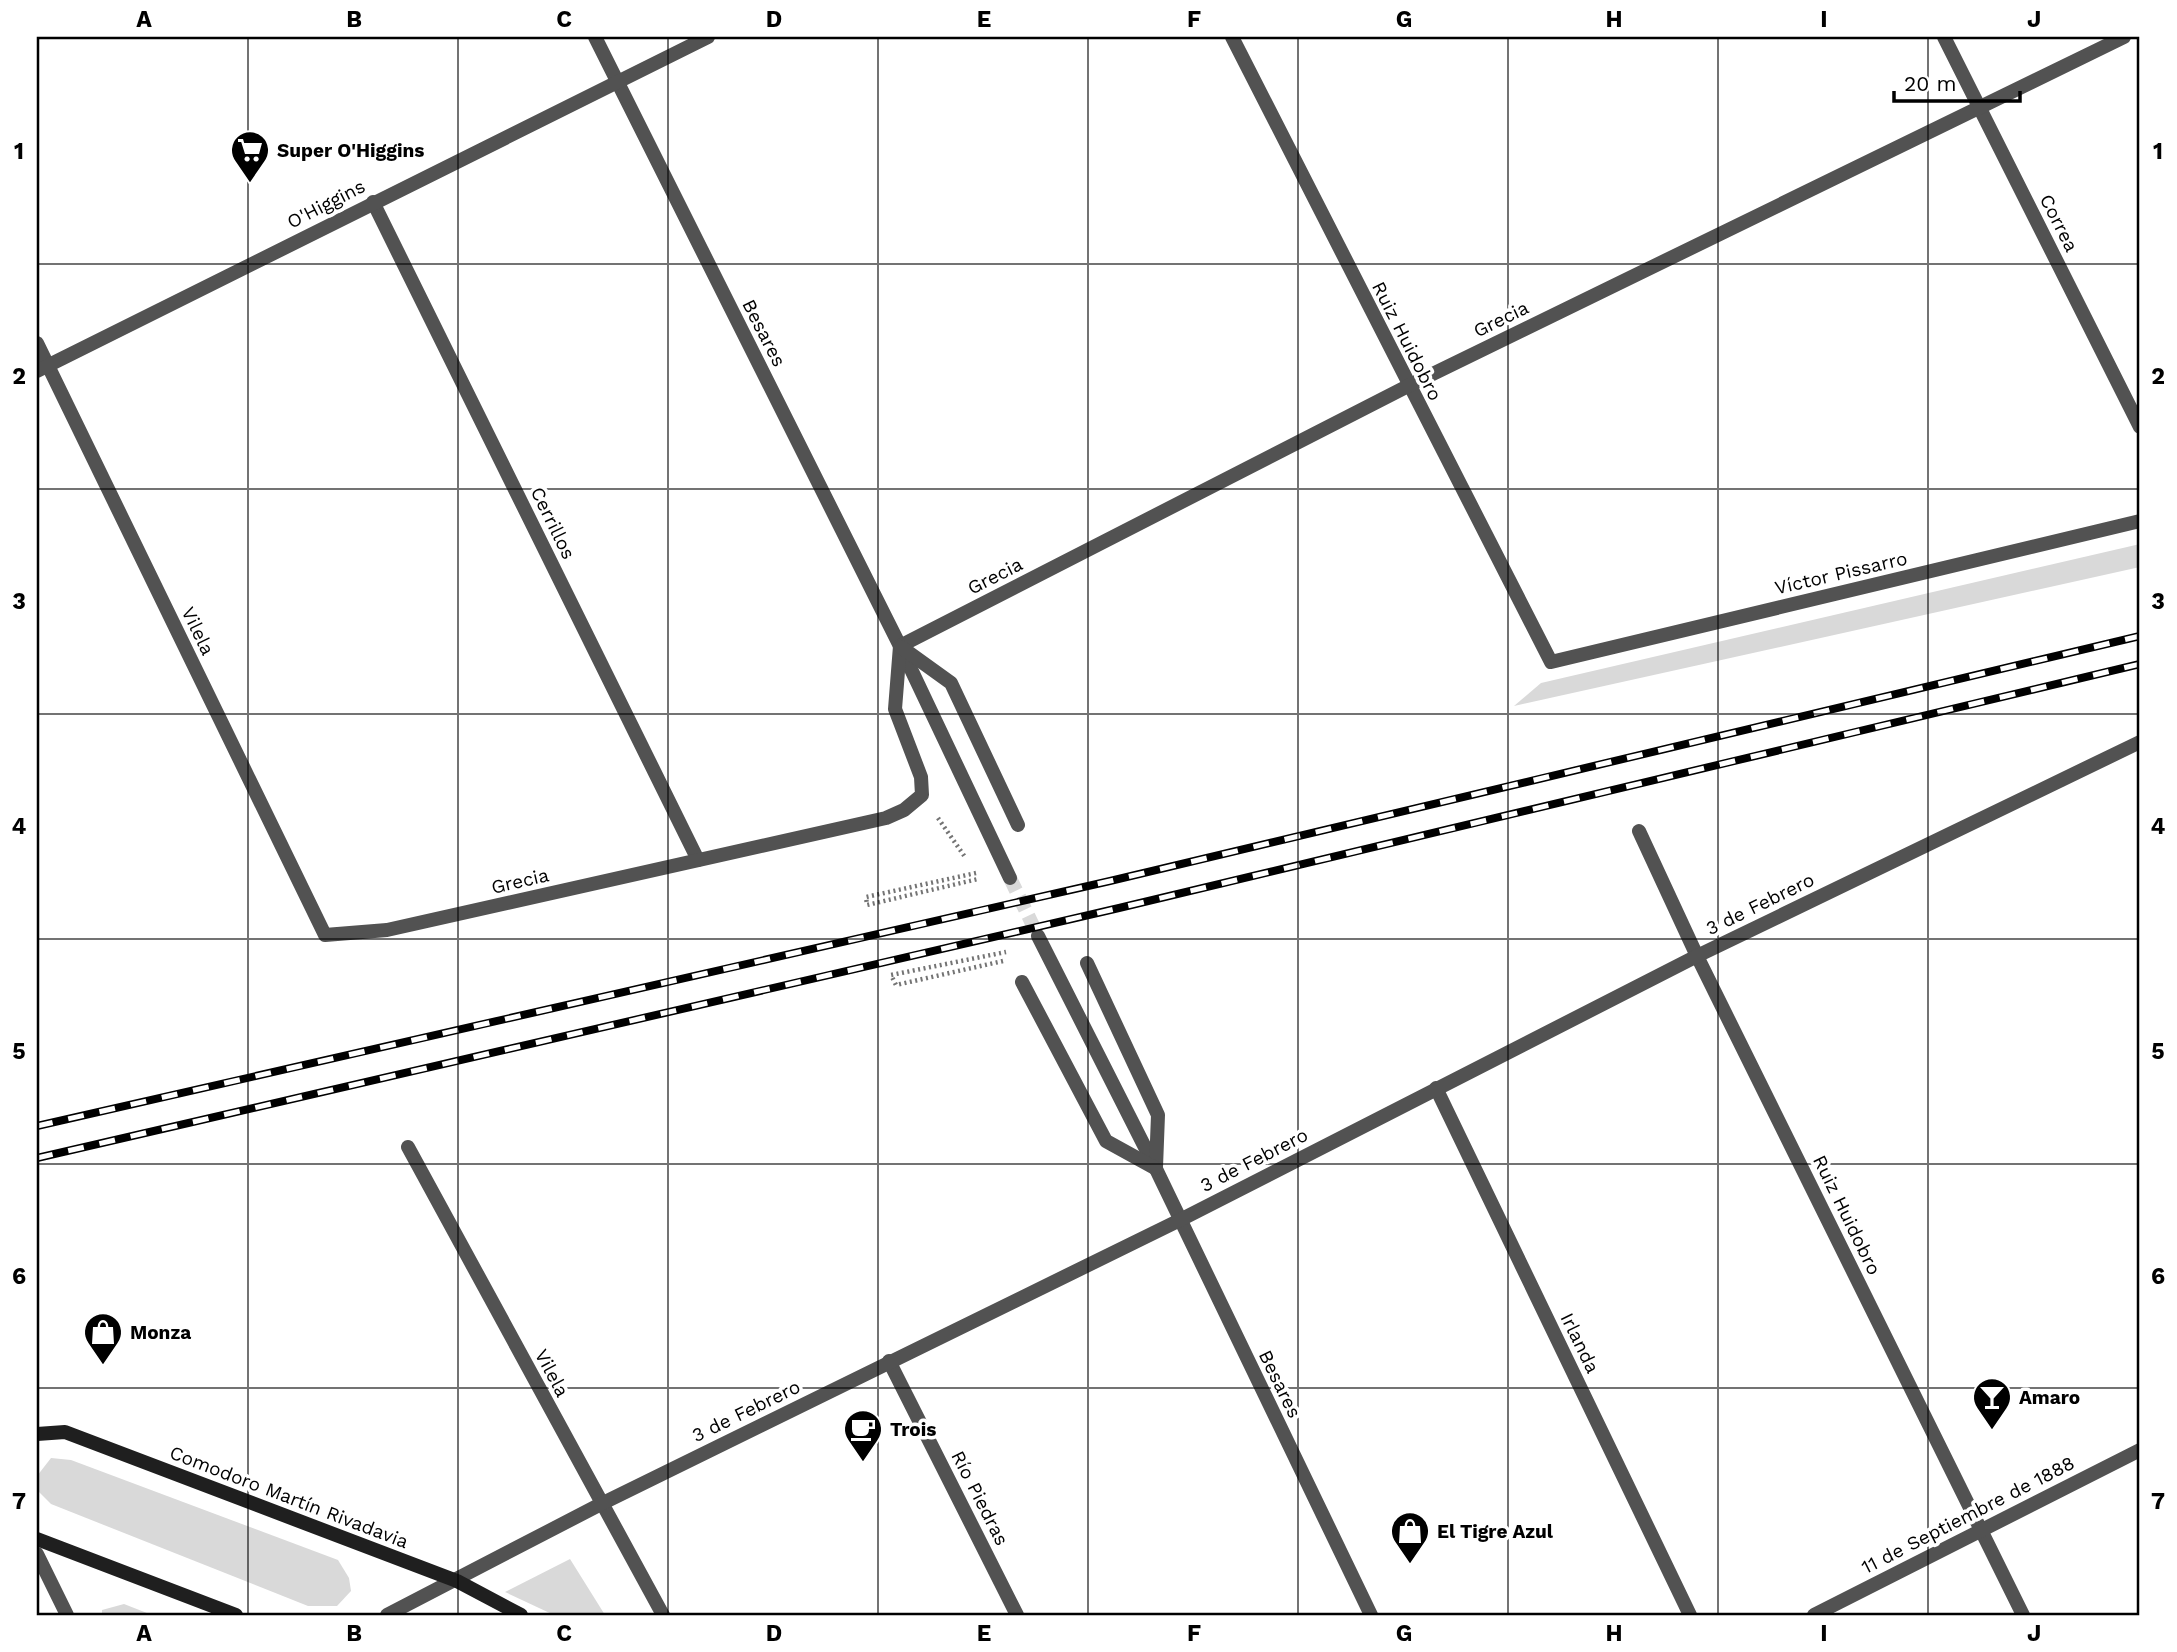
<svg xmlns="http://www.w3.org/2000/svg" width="2177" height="1652" viewBox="0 0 2177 1652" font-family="'Work Sans',sans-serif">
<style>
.green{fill:#d9d9d9}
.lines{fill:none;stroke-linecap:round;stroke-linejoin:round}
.street-tunnel{stroke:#d9d9d9;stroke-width:14;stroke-dasharray:14 7;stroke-linecap:butt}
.path{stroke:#747474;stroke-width:4.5;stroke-dasharray:2 3.5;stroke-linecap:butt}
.street{stroke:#525252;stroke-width:14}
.secondary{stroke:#1f1f1f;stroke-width:14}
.rail-casing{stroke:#000;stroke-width:8}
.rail{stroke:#fff;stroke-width:5;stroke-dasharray:16;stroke-linecap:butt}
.grid{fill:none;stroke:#000;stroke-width:2;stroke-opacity:0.55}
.labels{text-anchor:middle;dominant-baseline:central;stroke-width:7;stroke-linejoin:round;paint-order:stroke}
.poi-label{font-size:19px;font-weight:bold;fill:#000;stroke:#fff;text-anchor:start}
.street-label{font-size:19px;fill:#000;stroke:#fff}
.neatline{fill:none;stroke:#000;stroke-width:2.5}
.grid-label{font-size:23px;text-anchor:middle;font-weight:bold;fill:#000}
</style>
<rect width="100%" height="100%" fill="#fff"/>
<!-- green -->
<g class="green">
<polygon points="2140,544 2140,567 1514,706 1541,683"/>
<polygon points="51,1458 71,1460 338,1560 349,1578 351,1591 337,1606 308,1606 51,1504 37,1490 37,1476"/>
<polygon points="570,1559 605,1615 554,1615 505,1592"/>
<polygon points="124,1604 152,1615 102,1615 102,1610"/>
</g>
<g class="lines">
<!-- street-tunnel -->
<polyline class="street-tunnel" points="1010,878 1038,936"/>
<!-- path -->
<g class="path">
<polyline points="938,818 965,857"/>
<polyline points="976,873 866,897 867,905 978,879"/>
<polyline points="1003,961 896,985 891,975 1006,952"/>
</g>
<!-- street -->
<g class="street">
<polyline points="595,37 900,646 1010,878"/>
<polyline points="1232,37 1551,662 2140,521"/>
<polyline points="1944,37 2140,427"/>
<polyline points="373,202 698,860"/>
<polyline points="37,343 325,935 387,930 886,818 904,810 922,795 921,777 895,709 900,646"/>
<polyline points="37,371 708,37"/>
<polyline points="900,646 1408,386 2124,37"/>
<polyline points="901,647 951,683 1018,825"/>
<polyline points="1639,831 1697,956 2023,1615"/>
<polyline points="1038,936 1156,1169 1371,1615"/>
<polyline points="1087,963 1158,1115 1156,1167"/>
<polyline points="1022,982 1106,1141 1155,1168"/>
<polyline points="1436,1088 1690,1615"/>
<polyline points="408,1147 663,1615"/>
<polyline points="889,1361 1017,1615"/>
<polyline points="37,1554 67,1615"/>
<polyline points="387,1615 601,1504 1180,1220 1697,956 2140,742"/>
<polyline points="1814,1615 2140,1450"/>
</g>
<!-- secondary -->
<g class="secondary">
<polyline points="37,1434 65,1432 457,1581 521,1615"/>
<polyline points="37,1539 236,1615"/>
</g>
<defs>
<g id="rail">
<polyline points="37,1126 1110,881 2140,636"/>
<polyline points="37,1158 1119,908 2140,664"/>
</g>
</defs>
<!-- rail casing -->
<use href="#rail" class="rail-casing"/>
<!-- rail -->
<use href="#rail" class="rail"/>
</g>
<!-- grid -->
<path class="grid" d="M248 37V1615M458 37V1615M668 37V1615M878 37V1615M1088 37V1615M1298 37V1615M1508 37V1615M1718 37V1615M1928 37V1615M37 264H2140M37 489H2140M37 714H2140M37 939H2140M37 1164H2140M37 1388H2140"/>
<!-- icons -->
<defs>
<symbol id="supermarket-pin" viewBox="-11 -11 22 30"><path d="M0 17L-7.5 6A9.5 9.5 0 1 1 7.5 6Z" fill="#000" stroke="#fff"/><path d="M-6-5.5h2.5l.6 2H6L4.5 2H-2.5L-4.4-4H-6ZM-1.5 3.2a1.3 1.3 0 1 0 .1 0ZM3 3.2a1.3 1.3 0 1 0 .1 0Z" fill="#fff"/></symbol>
<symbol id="shop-pin" viewBox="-11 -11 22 30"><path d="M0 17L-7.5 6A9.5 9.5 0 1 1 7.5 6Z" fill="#000" stroke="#fff"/><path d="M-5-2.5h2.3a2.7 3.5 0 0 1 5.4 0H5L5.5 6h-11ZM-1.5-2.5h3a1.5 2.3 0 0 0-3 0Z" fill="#fff"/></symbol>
<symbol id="bar-pin" viewBox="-11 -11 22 30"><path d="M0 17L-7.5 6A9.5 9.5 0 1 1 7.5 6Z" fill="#000" stroke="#fff"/><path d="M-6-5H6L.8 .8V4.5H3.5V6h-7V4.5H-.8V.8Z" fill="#fff"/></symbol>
<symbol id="cafe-pin" viewBox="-11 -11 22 30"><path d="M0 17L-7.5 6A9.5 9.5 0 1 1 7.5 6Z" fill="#000" stroke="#fff"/><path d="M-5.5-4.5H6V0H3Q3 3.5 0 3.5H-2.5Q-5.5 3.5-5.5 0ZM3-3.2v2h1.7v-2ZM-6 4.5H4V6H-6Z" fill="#fff"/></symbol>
</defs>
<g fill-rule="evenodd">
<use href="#supermarket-pin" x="228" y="128" width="44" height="60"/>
<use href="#shop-pin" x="81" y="1310" width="44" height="60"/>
<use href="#bar-pin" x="1970" y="1375" width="44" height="60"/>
<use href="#cafe-pin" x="841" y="1407" width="44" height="60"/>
<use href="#shop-pin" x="1388" y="1509" width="44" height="60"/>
</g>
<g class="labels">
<!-- poi labels -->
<g class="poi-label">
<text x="277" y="150">Super O'Higgins</text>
<text x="130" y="1332">Monza</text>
<text x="2019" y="1397">Amaro</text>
<text x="890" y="1429">Trois</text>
<text x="1437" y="1531">El Tigre Azul</text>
</g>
<!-- street labels -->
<g class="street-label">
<text transform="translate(326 204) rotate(-27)">O'Higgins</text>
<text transform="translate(2059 223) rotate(63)">Correa</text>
<text transform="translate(1501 319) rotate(-26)">Grecia</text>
<text transform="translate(764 333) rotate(63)">Besares</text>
<text transform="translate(1407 341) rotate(63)">Ruiz Huidobro</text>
<text transform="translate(553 523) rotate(64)">Cerrillos</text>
<text transform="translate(1841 573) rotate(-13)">Víctor Pissarro</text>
<text transform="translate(995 576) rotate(-27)">Grecia</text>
<text transform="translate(198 631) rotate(64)">Vilela</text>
<text transform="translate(520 881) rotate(-13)">Grecia</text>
<text transform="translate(1760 904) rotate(-26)">3 de Febrero</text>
<text transform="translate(1254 1160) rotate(-27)">3 de Febrero</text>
<text transform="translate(1847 1215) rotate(64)">Ruiz Huidobro</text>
<text transform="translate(1580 1343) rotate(64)">Irlanda</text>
<text transform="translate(552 1373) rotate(62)">Vilela</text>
<text transform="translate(1280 1384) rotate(64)">Besares</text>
<text transform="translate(746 1411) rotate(-26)">3 de Febrero</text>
<text transform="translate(289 1497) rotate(21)">Comodoro Martín Rivadavia</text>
<text transform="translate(980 1498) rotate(63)">Río Piedras</text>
<text transform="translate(1968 1515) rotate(-27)">11 de Septiembre de 1888</text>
</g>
</g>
<!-- border -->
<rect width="2177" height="1652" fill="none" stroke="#ffffff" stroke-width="77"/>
<!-- scale -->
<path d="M1894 91v10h126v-10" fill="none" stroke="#000000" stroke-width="3.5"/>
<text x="1904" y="91" font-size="21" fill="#000000" stroke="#ffffff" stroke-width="5" paint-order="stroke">20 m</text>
<rect x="38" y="38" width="2100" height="1576" class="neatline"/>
<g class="grid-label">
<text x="144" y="27">A</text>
<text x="354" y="27">B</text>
<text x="564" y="27">C</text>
<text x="774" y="27">D</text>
<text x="984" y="27">E</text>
<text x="1194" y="27">F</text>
<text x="1404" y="27">G</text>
<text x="1614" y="27">H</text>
<text x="1824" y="27">I</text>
<text x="2034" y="27">J</text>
<text x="19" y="159">1</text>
<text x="2158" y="159">1</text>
<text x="19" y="384">2</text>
<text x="2158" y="384">2</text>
<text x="19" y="609">3</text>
<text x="2158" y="609">3</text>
<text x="19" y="834">4</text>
<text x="2158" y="834">4</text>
<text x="19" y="1059">5</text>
<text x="2158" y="1059">5</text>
<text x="19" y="1284">6</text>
<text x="2158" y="1284">6</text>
<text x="19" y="1509">7</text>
<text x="2158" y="1509">7</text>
<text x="144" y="1641">A</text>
<text x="354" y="1641">B</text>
<text x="564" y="1641">C</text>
<text x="774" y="1641">D</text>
<text x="984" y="1641">E</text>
<text x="1194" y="1641">F</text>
<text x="1404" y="1641">G</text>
<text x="1614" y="1641">H</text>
<text x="1824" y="1641">I</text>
<text x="2034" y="1641">J</text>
</g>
</svg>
